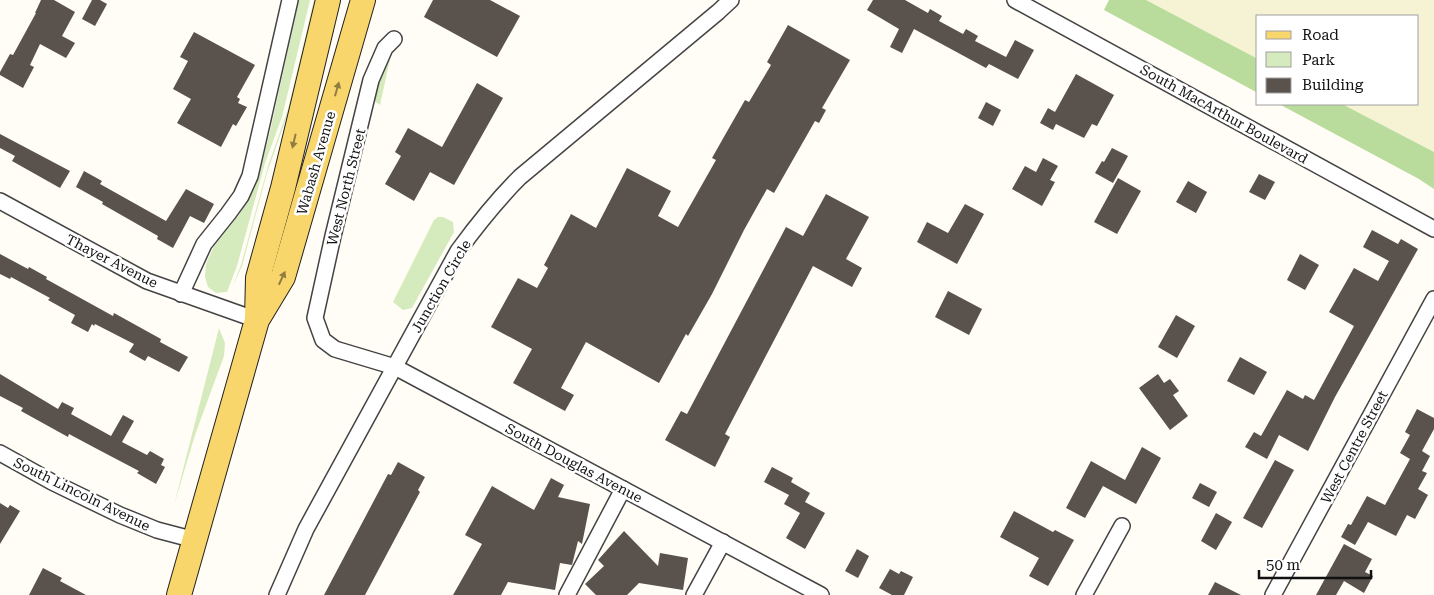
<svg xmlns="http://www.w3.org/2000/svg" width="1434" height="595" viewBox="0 0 1434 595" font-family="'Roboto Serif',serif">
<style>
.farmland{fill:#f6f3d4}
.green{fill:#d5ebbd}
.forest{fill:#b9dc9c}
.building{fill:#5a524d}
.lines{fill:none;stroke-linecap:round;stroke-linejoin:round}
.minor-casing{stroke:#444;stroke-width:18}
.primary-casing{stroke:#222;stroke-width:26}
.minor{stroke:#fff;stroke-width:15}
.primary{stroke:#f9d66b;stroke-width:24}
.oneway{fill:#917d42}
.labels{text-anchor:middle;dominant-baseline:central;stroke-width:5;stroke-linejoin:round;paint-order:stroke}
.street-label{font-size:14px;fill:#111;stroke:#fff}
</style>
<rect width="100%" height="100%" fill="#fffdf5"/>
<!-- farmland -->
<polygon class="farmland" points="1146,0 1434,0 1434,152 1342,104 1418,104 1418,16 1258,16 1258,59"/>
<!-- green -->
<g class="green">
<polygon points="299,0 310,0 282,117 265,163 237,266 227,292 216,293 208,287 205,277 206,264 214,246 239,215 256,185 270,132"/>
<polygon points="314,0 317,0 295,93 267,173 242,266 232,288 241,265 268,166 288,109"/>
<polygon points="390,59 380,105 373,100 379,77"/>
<polygon points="438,217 443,217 453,222 454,232 412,308 403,310 393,302 434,220"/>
<polygon points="219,328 225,343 224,356 195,435 174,505"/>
</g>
<!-- forest -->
<g class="forest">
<polygon points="1109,0 1146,0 1258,59 1258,93 1104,10"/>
<polygon points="1279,104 1342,104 1434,152 1434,189 1419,179"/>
</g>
<!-- building -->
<g class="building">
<polygon points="41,0 54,0 75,12 62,36 75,43 66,58 40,44 30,65 34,67 23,88 0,75 0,72 10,54 13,55 36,13 35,13"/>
<polygon points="92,0 100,0 107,4 95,26 82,19"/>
<polygon points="433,0 490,0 520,16 497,57 424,17"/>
<polygon points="873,0 905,0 928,13 930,9 942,16 939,21 963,34 966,29 978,36 975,41 1006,57 1015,40 1034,50 1018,79 989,64 986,68 914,29 902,53 890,47 899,29 867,10"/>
<polygon points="788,25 850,60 822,108 826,110 819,123 815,121 774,193 767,189 744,230 712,294 688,336 686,334 659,383 586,342 561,388 574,395 565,411 513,383 532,349 491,327 518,278 537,288 548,268 544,265 571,214 596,228 627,168 671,191 658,216 678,227 716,160 712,158 725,135 745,100 749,102 771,65 767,62"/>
<polygon points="194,32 255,65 237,97 240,99 238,103 247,107 236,126 233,124 221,147 177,123 191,99 173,89 188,61 180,57"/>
<polygon points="1076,74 1114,95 1097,126 1092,124 1084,138 1056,124 1053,130 1040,123 1048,108 1055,112"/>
<polygon points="477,83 503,98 454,185 430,172 414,201 385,184 401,156 395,152 408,128 442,147"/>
<polygon points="986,102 1001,110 993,126 978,118"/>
<polygon points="0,134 70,171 60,188 12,161 15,156 0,148"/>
<polygon points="1112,148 1128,156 1113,183 1095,173 1102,161 1104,162"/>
<polygon points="1043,158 1058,166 1050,180 1055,182 1042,206 1012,189 1025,166 1036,172"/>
<polygon points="84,171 102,181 100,184 166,221 186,189 214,204 204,223 190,216 173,248 157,239 158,236 102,204 103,202 76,187"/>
<polygon points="1259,174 1275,182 1265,200 1249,192"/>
<polygon points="1118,178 1141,191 1117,234 1094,222"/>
<polygon points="1188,181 1207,192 1196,213 1176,202"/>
<polygon points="826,194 869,217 846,259 862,268 852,287 813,266 725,434 730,437 715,467 665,440 681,411 687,414 786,227 803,236"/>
<polygon points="965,204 984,214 957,264 917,242 927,222 948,233"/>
<polygon points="1372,230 1398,244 1401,239 1418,249 1335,397 1308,451 1279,435 1267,459 1245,447 1254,432 1261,436 1287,390 1303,399 1305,395 1314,400 1354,326 1329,312 1354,268 1378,281 1389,261 1363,247"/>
<polygon points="0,254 28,269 29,267 47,277 46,279 113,316 114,313 161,339 160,342 188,357 179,372 148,356 145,361 129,352 134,344 95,324 94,326 92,324 88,332 71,323 75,315 48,300 50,298 11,277 10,279 0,274"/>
<polygon points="1300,254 1319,265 1305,290 1287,280"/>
<polygon points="948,291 982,309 969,335 935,317"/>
<polygon points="1176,315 1195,326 1177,358 1158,347"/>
<polygon points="1240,357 1267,372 1254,395 1227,381"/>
<polygon points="0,374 58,409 62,402 74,408 71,414 111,436 123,415 134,421 122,442 147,455 150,451 164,459 161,465 165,467 156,484 137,473 139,471 99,450 69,434 68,437 21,411 23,408 0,396"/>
<polygon points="1158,374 1164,383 1170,379 1179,391 1173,395 1188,416 1170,430 1139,388"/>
<polygon points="1417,409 1434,418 1434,429 1422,451 1430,456 1422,471 1427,473 1418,489 1428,495 1415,519 1407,515 1396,536 1368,522 1355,545 1341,537 1348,524 1351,525 1367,496 1385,505 1410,459 1400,453 1410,435 1405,432"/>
<polygon points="1142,447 1161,458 1136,504 1103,486 1085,518 1066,508 1091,461 1125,480"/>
<polygon points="1275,460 1294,470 1262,528 1243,518"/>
<polygon points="398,462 425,477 418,490 420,492 365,595 324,595 388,474 391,475"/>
<polygon points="772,467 793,478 791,482 810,493 805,502 825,513 805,549 786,538 800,513 784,504 789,495 764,482"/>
<polygon points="551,478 564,485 558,497 590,504 582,544 578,541 572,565 560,563 555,590 508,582 501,595 453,595 482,544 465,535 492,486 534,510"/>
<polygon points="1200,483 1217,492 1209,507 1192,498"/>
<polygon points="0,503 8,508 10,505 20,511 0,544"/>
<polygon points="1014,511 1053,532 1055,530 1074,540 1048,586 1029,576 1039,558 1000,537"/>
<polygon points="1216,513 1232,522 1216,550 1201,541"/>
<polygon points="624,531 658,566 660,553 688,558 683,590 639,583 627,595 596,595 585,584 604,566 598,560"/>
<polygon points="1344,544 1372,559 1365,572 1373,576 1364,593 1344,581 1336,595 1316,595"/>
<polygon points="857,549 869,556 858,578 845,571"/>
<polygon points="43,568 62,578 60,581 86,595 29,595"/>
<polygon points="890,569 899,574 901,571 913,577 904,595 892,595 879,588"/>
<polygon points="1215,582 1241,595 1208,595"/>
</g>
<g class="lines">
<defs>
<g id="minor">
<polyline points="1015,0 1434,229"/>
<polyline points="394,39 385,48 371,80 333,236 315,318 323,340 335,349 395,367 821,595"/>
<polyline points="0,201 147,281 257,320"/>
<polyline points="181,294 204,244 228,214 241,196 250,176 290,0"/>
<polyline points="0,453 52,482 120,515 157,530 195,540"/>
<path d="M277 595 306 529 458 251C477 225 497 200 520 177L718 12 731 0"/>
<polyline points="567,595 623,489"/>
<polyline points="694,595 723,542"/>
<polyline points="1084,595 1122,526"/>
<polyline points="1273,595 1434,299"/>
</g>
<g id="primary">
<polyline points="257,319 258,278 283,188 328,0"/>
<polyline points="179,595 257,320 283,277 363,0"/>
</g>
</defs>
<!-- minor casing -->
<use href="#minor" class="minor-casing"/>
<!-- primary casing -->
<use href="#primary" class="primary-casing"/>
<!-- minor -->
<use href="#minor" class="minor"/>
<!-- primary -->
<use href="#primary" class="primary"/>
</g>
<!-- one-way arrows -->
<defs><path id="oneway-solid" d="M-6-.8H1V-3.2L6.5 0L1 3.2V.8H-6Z" transform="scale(1.25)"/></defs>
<g class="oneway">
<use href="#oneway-solid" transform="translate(337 89) rotate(-74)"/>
<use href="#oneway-solid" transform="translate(294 141) rotate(103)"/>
<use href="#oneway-solid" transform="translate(282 278) rotate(-65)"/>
</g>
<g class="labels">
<!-- street labels -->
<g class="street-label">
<text transform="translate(1224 114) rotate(29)">South MacArthur Boulevard</text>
<text transform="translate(316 163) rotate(-74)">Wabash Avenue</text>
<text transform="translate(346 187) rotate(-76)">West North Street</text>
<text transform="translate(112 261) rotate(27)">Thayer Avenue</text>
<text transform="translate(441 286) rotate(-60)">Junction Circle</text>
<text transform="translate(1354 447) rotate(-62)">West Centre Street</text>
<text transform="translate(574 463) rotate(28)">South Douglas Avenue</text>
<text transform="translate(82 494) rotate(26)">South Lincoln Avenue</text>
</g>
</g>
<!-- legend -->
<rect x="1256" y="15" width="162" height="90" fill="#ffffff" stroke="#a0a0a0"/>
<rect x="1266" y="31" width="25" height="8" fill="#f9d66b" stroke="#a0a0a0"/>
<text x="1302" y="40" font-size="15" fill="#111111">Road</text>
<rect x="1266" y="52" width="25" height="15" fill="#d5ebbd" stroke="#a0a0a0"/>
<text x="1302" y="65" font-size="15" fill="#111111">Park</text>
<rect x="1266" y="78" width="25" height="15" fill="#5a524d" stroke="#a0a0a0"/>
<text x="1302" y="90" font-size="15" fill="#111111">Building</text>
<!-- scale -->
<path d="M1259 570v8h112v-8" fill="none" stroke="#111111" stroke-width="2.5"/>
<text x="1266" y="570" font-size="15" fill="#111111" stroke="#ffffff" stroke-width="4" paint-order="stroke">50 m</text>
</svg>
